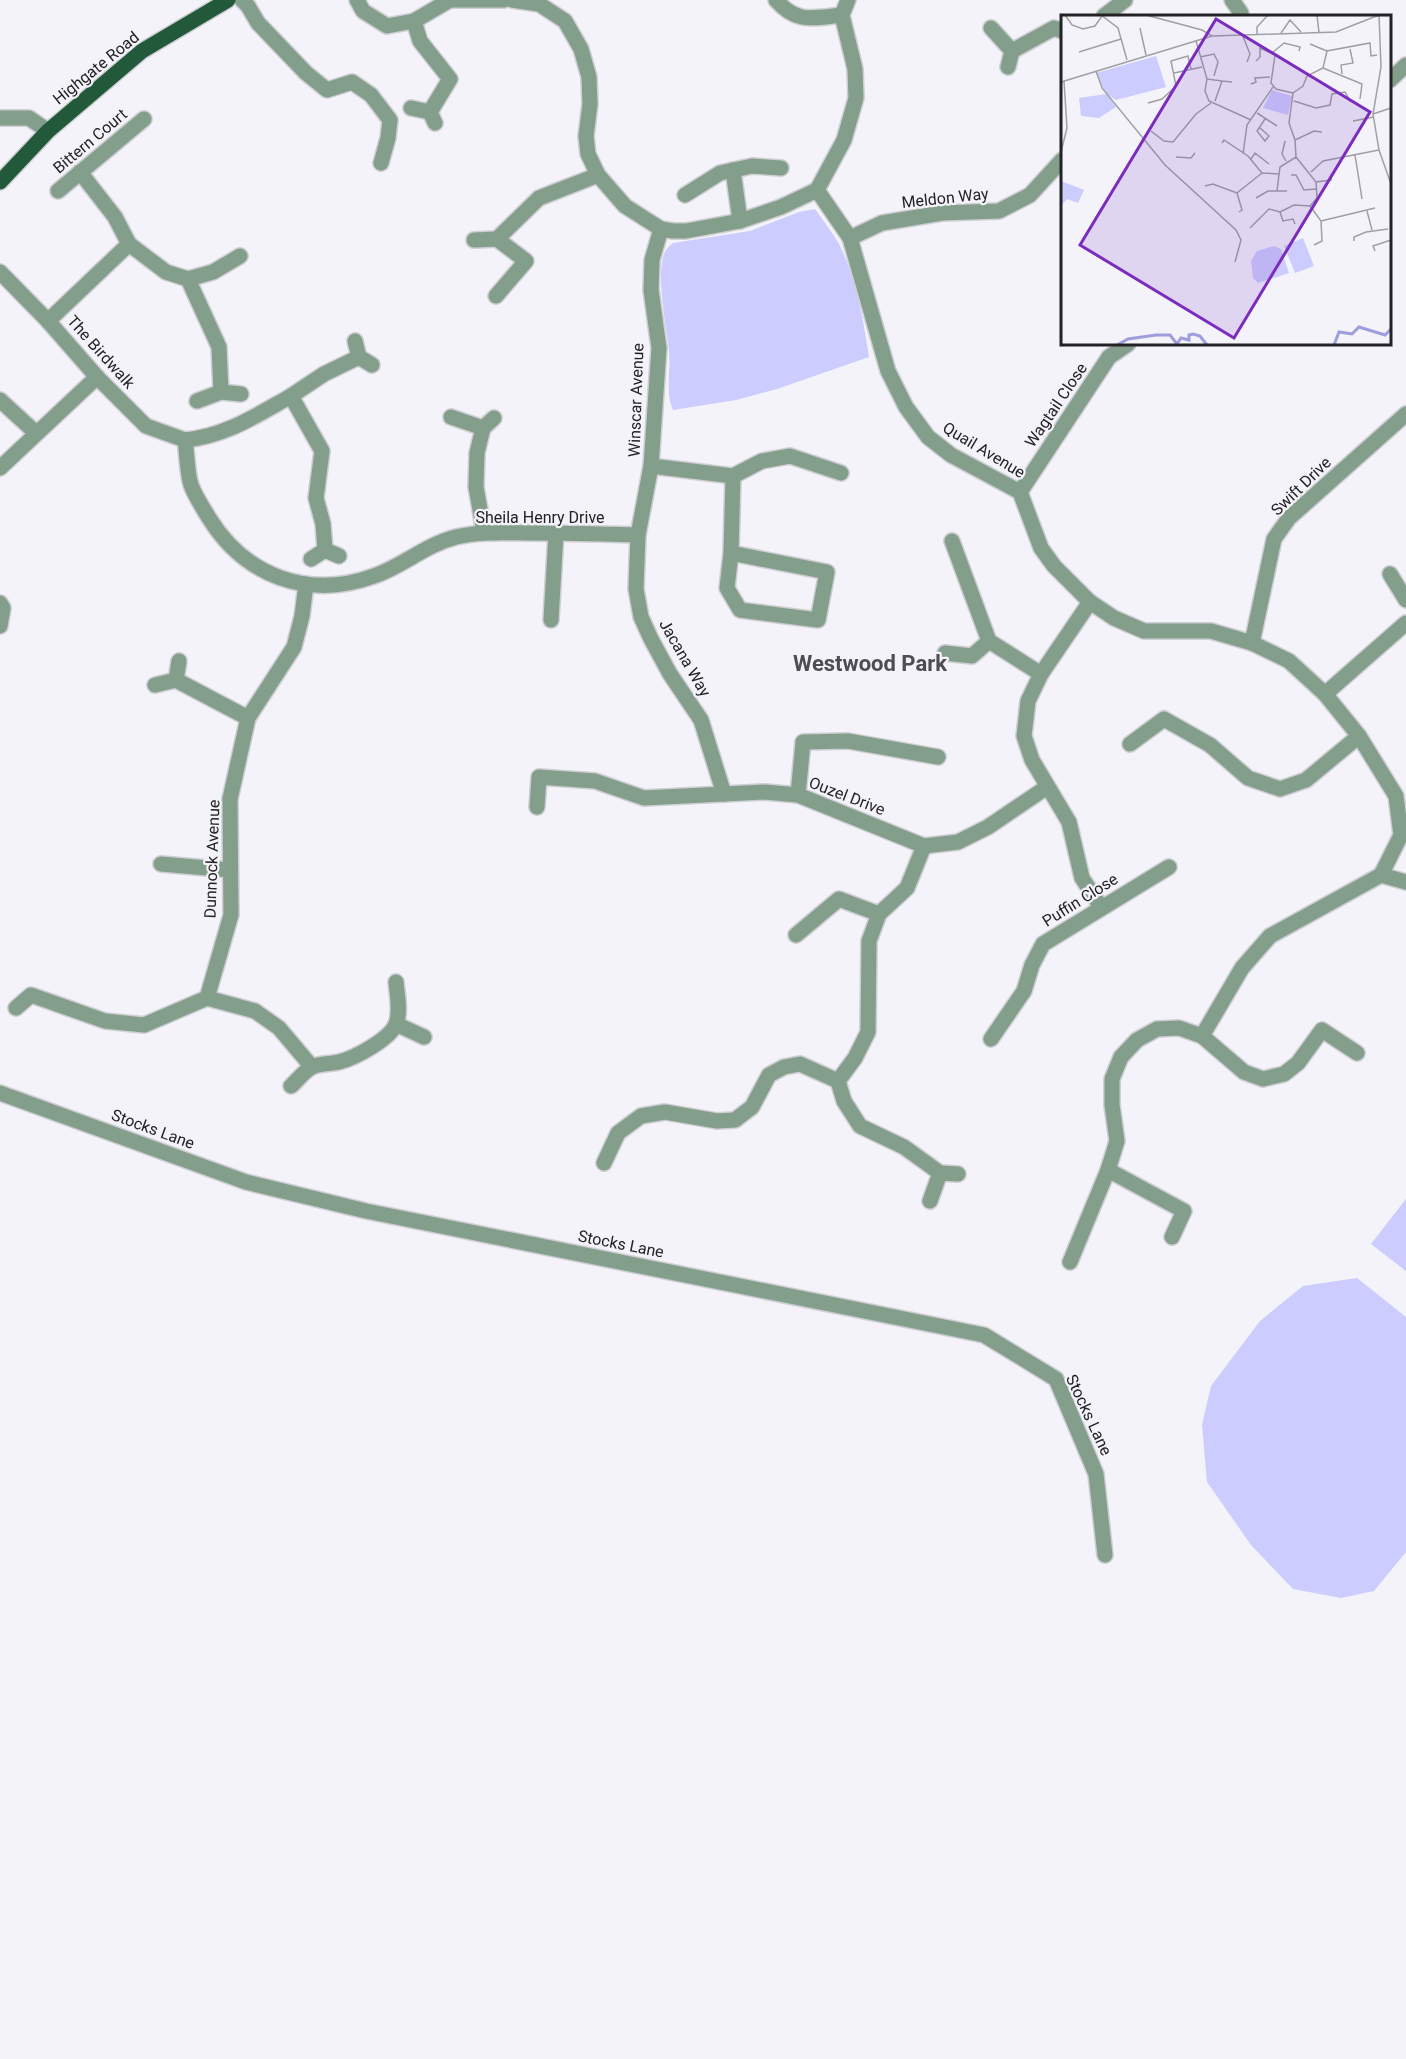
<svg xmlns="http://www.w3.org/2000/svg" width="1406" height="2059" viewBox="0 0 1406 2059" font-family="Roboto,sans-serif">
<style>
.green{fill:#ccccfe}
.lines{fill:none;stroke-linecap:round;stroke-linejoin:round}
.minor-casing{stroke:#ceced3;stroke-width:18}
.primary-casing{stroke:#ceced3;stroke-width:18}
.minor{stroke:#839f8c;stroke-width:15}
.primary{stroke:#22593a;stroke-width:15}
.labels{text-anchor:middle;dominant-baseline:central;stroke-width:4.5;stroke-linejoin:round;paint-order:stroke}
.street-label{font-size:16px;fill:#232325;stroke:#f3f3f9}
.district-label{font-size:22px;font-weight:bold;fill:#4d4d52;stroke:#f3f3f9}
.inset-river{fill:none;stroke:#9e9ddd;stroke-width:3}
.inset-road{fill:none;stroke:#a0a0a4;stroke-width:1.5}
.view{fill:#7b2cbf;fill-opacity:0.15;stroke:#7b2cbf;stroke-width:3}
.inset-edge{fill:none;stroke:#232325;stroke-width:3}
</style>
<rect width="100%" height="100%" fill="#f3f3f9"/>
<!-- green -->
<g class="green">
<path d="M815 209C823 220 832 232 839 244 857 279 863 319 869 357L777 389 736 400 673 410C665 392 671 371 669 351 667 329 654 268 666 250 668 247 670 246 673 243L750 231 799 212Z"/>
<polygon points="1406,1199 1406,1271 1371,1244"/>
<polygon points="1357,1278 1406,1317 1406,1552 1374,1591 1341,1598 1293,1589 1251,1545 1207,1482 1202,1425 1211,1386 1260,1321 1303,1286"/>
</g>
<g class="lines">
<defs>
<g id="minor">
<polyline points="242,0 248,6 258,23 306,73 327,90 352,82 371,95 390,120 388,138 381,163"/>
<polyline points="357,0 363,11 387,26 414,21"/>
<polyline points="512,0 539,4 565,21 581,49 589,77 590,104 586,136 588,154 598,175 625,206 661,229 673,231 686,231 740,221 781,207 817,190"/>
<path d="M776 0C797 24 813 18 842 15"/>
<polyline points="1232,0 1241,13"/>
<polyline points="1104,16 1125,0"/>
<polyline points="991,28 1012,51 1054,28 1062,31"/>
<polyline points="1008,67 1012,51"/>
<polyline points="1390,80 1406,65"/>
<polyline points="411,108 430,112"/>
<polyline points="0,118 29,118 48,131"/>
<polyline points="435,123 430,112 450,79 420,41 414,21 450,0 504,0"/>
<polyline points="733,170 740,221"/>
<polyline points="80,172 115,217 129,244"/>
<polyline points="817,190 850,238 888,371 906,407 928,437 951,455 1020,492 1041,548 1054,566 1090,602 1114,618 1144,631 1211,631 1252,643 1289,661 1325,694 1359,736 1396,796 1401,835 1381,875"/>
<polyline points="817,190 844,140 856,98 855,69 842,15 848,0"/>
<polyline points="58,191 144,119"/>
<polyline points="685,195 720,173 752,166 781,168"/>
<polyline points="661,229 652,260 651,290 659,348 651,466 638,535 636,589 641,617 651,639 670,674 701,720 724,794"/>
<polyline points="850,238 882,223 942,213 999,211 1030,195 1062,160"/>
<polyline points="474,240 497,239"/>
<polyline points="0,272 48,321 97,377 146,426 185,440"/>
<polyline points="188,279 213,272 240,256"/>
<polyline points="496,296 526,261 497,239 539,198 598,175"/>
<polyline points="48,321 129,244 166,272 188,279 219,347 221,392"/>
<polyline points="355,341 359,357 372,365"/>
<path d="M291 396C257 415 226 436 185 440 187 454 187 472 191 485 195 496 203 508 209 518 245 576 308 600 374 576 403 566 425 545 456 537 482 531 507 533 533 533 568 533 603 534 638 535"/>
<polyline points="0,400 36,433"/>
<polyline points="197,401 221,392 241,394"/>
<polyline points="451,417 483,428"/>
<polyline points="651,466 733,476 762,461 790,456 841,473"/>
<polyline points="0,468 97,377"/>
<polyline points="1020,492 1109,357 1128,344"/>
<polyline points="484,532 476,487 477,453 483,428 494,418"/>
<polyline points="952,541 989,641 1041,674"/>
<polyline points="325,550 323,524 316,498 322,451 291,396 324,374 359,357"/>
<polyline points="325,550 339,556"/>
<polyline points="731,553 827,572 818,620 740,610 727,588 731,553 733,476"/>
<polyline points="311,559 325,550"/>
<polyline points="1390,574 1406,600"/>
<polyline points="1090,602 1041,674 1028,701 1024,736 1032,760 1069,822 1082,878 1101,907"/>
<polyline points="0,603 3,608 0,626"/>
<polyline points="551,620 556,533"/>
<polyline points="1252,643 1274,539 1289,518 1406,414"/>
<polyline points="945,653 972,656 989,641"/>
<polyline points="176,680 248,718"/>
<polyline points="155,685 176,680 179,661"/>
<polyline points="1325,694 1406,623"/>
<polyline points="1130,744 1164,719 1210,745 1248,778 1280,789 1306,780 1359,736"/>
<polyline points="798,795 803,742 848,741 938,757"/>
<polyline points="537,807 539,777 595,781 644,798 765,792 798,795 924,846 958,842 988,827 1047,787"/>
<polyline points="924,846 907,888 879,914 869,941 868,1032 855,1058 838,1081 844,1101 860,1126 904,1147 940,1173 930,1201"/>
<polyline points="161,864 230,870"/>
<polyline points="1381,875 1406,882"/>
<polyline points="796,935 839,899 879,914"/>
<polyline points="207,998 255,1011 279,1028 312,1067"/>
<polyline points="16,1008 31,995 105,1021 144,1025 207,998 231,915 230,799 248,718 294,647 302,616 306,584"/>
<polyline points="396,1024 424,1037"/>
<polyline points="1202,1036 1242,968 1270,936 1381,875"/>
<polyline points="991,1039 1024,991 1032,965 1043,944 1169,867"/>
<path d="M291 1086C297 1081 304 1071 312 1067 319 1063 331 1064 339 1062 355 1058 390 1039 396 1024 401 1012 397 994 396 982"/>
<polyline points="0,1093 246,1182 366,1211 984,1335 1056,1379 1096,1474 1105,1555"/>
<polyline points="604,1163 618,1133 641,1116 665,1112 717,1121 735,1120 752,1107 769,1075 784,1067 800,1064 838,1081"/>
<polyline points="1108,1170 1184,1211 1172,1237"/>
<polyline points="940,1173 958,1174"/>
<polyline points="1070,1262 1108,1170 1117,1141 1112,1105 1112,1079 1121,1057 1137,1040 1157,1029 1179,1028 1202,1036 1244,1072 1263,1079 1284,1074 1298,1063 1322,1030 1357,1053"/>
</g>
<polyline id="primary" points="0,182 48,131 142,51 228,0"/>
</defs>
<!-- minor casing -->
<use href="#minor" class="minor-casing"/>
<!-- primary casing -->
<use href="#primary" class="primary-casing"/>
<!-- minor -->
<use href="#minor" class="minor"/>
<!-- primary -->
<use href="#primary" class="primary"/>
</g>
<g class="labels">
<!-- street labels -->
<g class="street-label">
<text transform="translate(96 68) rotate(-39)">Highgate Road</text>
<text transform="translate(90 141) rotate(-40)">Bittern Court</text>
<text transform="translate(945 198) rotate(-6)">Meldon Way</text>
<text transform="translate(101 352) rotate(48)">The Birdwalk</text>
<text transform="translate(636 400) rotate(-88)">Winscar Avenue</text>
<text transform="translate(1056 405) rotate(-56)">Wagtail Close</text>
<text transform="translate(984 450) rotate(31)">Quail Avenue</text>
<text transform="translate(1301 486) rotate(-44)">Swift Drive</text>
<text x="540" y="517">Sheila Henry Drive</text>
<text transform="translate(685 658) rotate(60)">Jacana Way</text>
<text transform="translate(847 796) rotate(21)">Ouzel Drive</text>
<text transform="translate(212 859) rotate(-88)">Dunnock Avenue</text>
<text transform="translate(1080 900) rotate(-32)">Puffin Close</text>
<text transform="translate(153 1129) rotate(20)">Stocks Lane</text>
<text transform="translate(621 1244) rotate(11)">Stocks Lane</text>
<text transform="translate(1089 1415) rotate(65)">Stocks Lane</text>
</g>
<!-- district labels -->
<g class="district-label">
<text x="870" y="663">Westwood Park</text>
</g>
</g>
<!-- overview -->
<g transform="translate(1061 15)">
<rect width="330" height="330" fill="#f3f3f9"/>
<path d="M95 41 105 72 55 85 46 79 55 92 38 103 20 101 18 83 45 79 35 58ZM211 75 231 81 227 100 202 93ZM0 166 23 175 17 188 6 184 0 191ZM242 223 253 251 234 258 223 231ZM213 231 220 234 228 258 197 268 192 263 190 246 196 236Z" fill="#ccccfe"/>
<path class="inset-river" d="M56 330 67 324 95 320H109L116 329 120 323 128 325V320L132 319 139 321 146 330M273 330 278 317 291 319 298 312 324 320 330 314"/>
<path class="inset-road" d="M4 0 11 10 22 14 34 11 41 1M40 0 57 13 66 45M85 0 141 15 151 21M256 0 258 18M318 0 320 52 312 99 318 135 330 169M79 13 85 40M220 18 229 5 240 17M181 19 189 39 186 47M196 19V12L207 0M135 26 146 64M249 29 266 36M18 37 60 24M211 38 223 28 239 32 238 36M139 42 153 39 157 47 153 61M195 46 199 42V33L214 40 210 68 215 74 232 78M262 53 301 69 299 84M35 56 41 73 104 150 175 215 180 225 174 247M113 58 141 52M281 59 280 50 292 48 289 34M161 66 146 64 144 76 148 86 190 105M0 67 151 21 275 17 318 0M190 69 195 67 194 63 209 62M232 78 228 108 234 125 235 142 255 167 256 183 249 191M232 78 242 71 246 61 262 53 266 36 309 28 310 41 316 40M154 86 161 66 171 67M233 86 255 93 269 90 271 79 284 77 290 87M87 88 101 84 115 71 110 46 127 41 130 54M196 98 216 111M312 99 330 93M292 106 313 102M199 113 208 121 204 126 196 116 204 104M90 116 103 126 112 127 135 99 150 88M234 125 253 116 261 117M224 126 221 139 225 146M161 128 163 125 187 141 201 158 218 159M0 137 6 113 3 66M182 139 186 110 212 72M294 140 301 184M115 142 130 143 134 138M190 144 194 138 208 149M250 157 262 146 318 135M230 160H235L243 175 255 174M255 167 270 165V159M144 171 152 169 176 178M216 176 219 152 235 142M195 183 207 176H226M249 191 260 206 261 226 253 230M306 196 311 215M178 197 181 195 176 178 201 158M219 197 233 190 249 191M219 197 222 206 232 204 234 209M260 206 314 193M189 213 208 194 219 197M293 226V222L305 217 327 214M314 236 312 231 330 225"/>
<path class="view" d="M155 4 309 97 173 323 19 230Z"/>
<rect width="330" height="330" class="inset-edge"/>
</g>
</svg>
